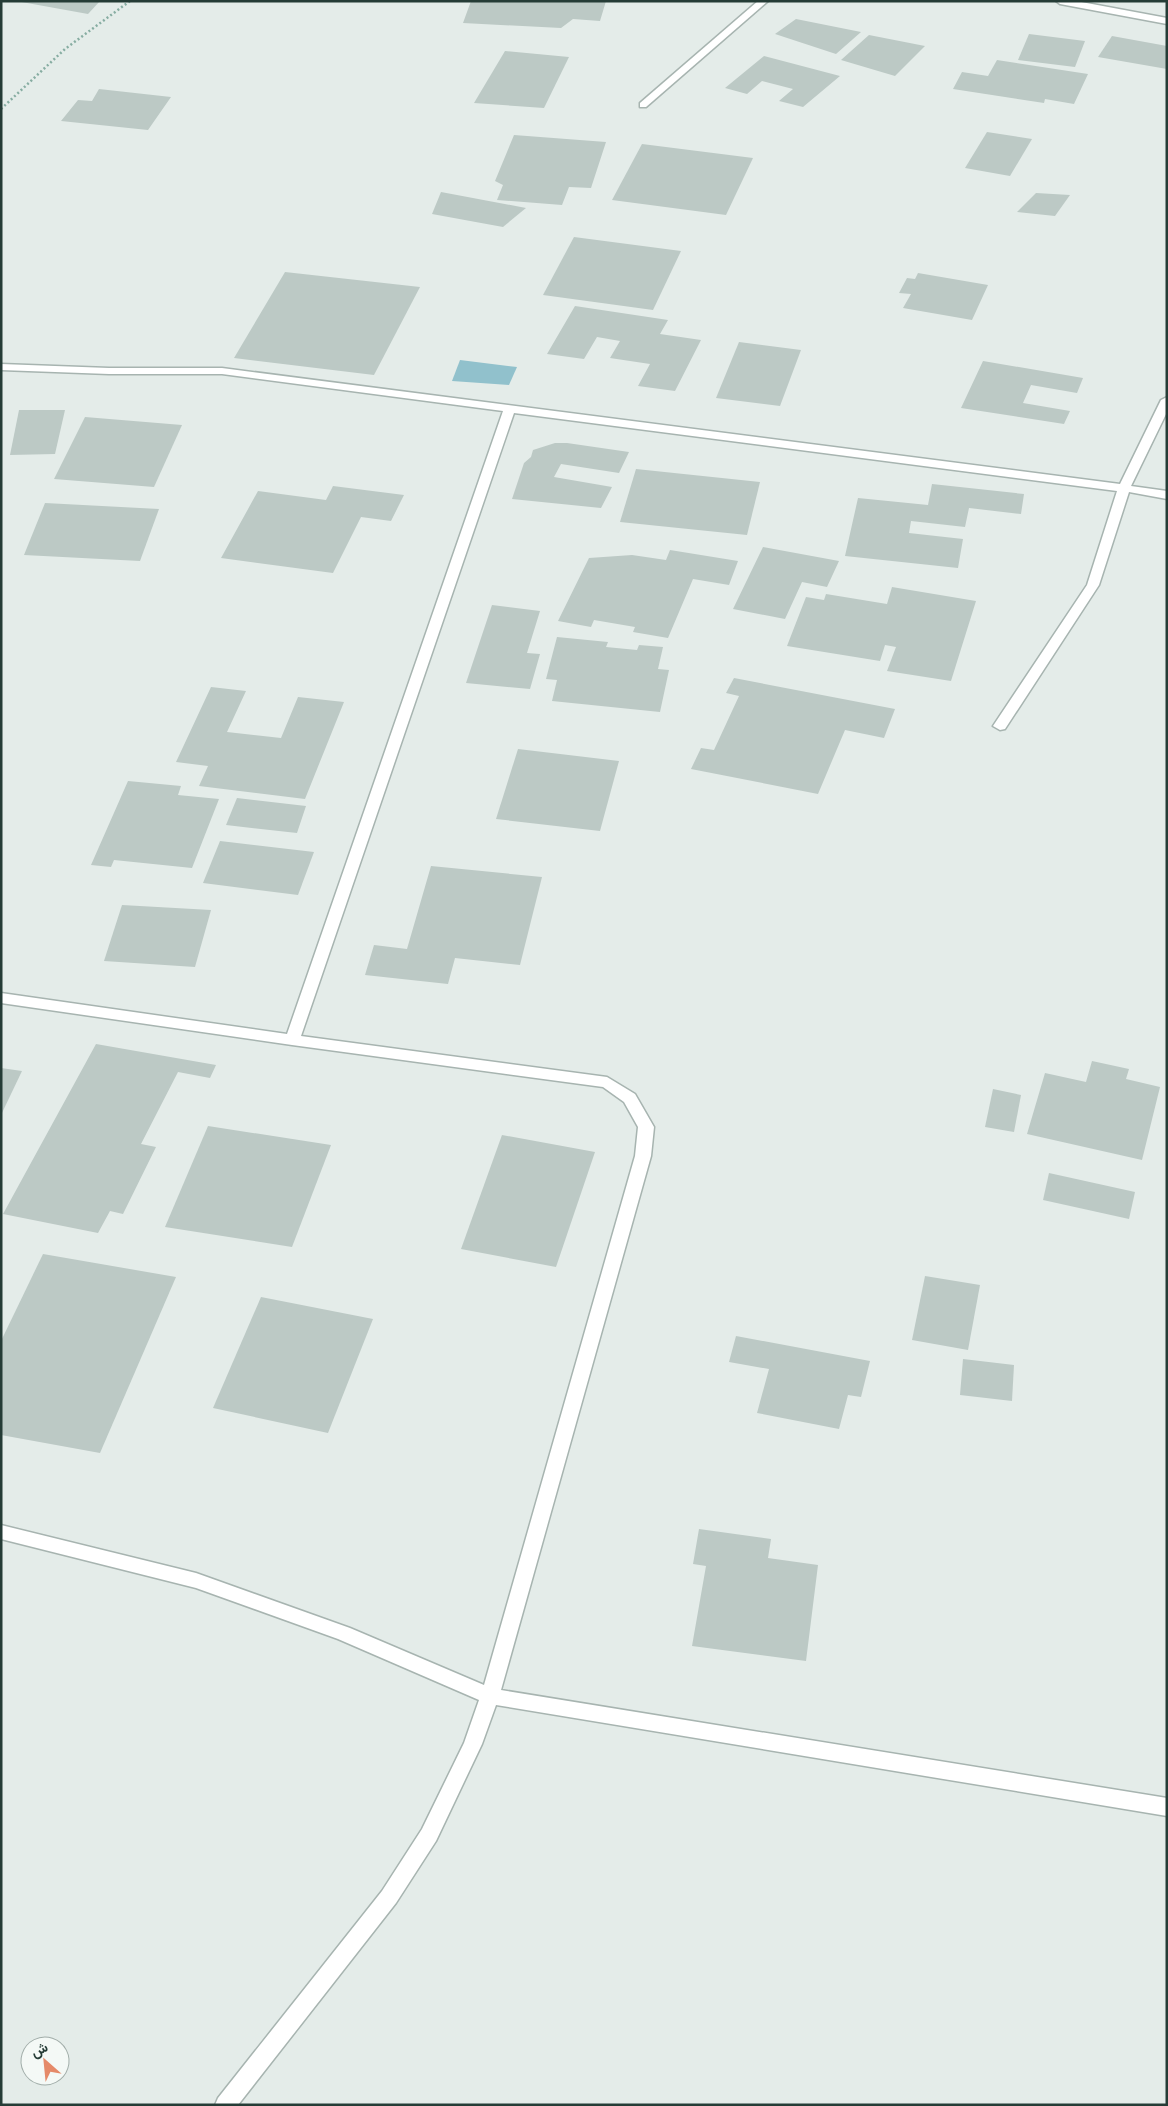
<svg xmlns="http://www.w3.org/2000/svg" width="1168" height="2106" viewBox="0 0 1168 2106" font-family="Figtree,Vazirmatn,sans-serif">
<style>
.water{fill:#91c1cc}
.building{fill:#bcc9c5}
.lines{fill:none;stroke-linecap:round;stroke-linejoin:round}
.street-casing{stroke:#a7b4b0;stroke-width:3}
.path{stroke:#87ada2;stroke-width:2.5;stroke-dasharray:2 2.5;stroke-linecap:butt}
.street{fill:#fff;fill-rule:evenodd}
</style>
<rect width="100%" height="100%" fill="#e4ece9"/>
<!-- water -->
<polygon class="water" points="460,360 517,367 509,385 452,381"/>
<!-- building -->
<g class="building">
<polygon points="16,1 100,1 88,14"/>
<polygon points="471,1 606,1 600,21 573,19 561,28 463,23"/>
<polygon points="796,19 861,32 836,54 775,34"/>
<polygon points="1029,34 1085,41 1075,67 1018,60"/>
<polygon points="869,35 925,46 895,76 841,60"/>
<polygon points="1112,36 1167,46 1167,69 1098,57"/>
<polygon points="505,51 569,57 544,108 474,103"/>
<polygon points="764,56 840,76 803,107 779,101 793,89 762,81 747,94 725,88"/>
<polygon points="997,60 1088,74 1074,104 1045,99 1044,103 953,89 962,72 988,76"/>
<polygon points="99,89 171,97 148,130 61,121 78,100 92,101"/>
<polygon points="987,132 1032,139 1010,176 965,168"/>
<polygon points="514,135 606,142 591,188 569,187 562,205 497,200 503,185 495,181"/>
<polygon points="642,144 753,158 726,215 612,200"/>
<polygon points="441,192 526,208 503,227 432,214"/>
<polygon points="1036,193 1070,195 1055,216 1017,212"/>
<polygon points="574,237 681,251 653,310 543,295"/>
<polygon points="285,272 420,287 374,375 234,358"/>
<polygon points="918,273 988,285 972,320 903,308 911,294 899,293 907,278 915,279"/>
<polygon points="575,306 668,320 660,334 701,340 675,391 638,386 650,364 610,358 620,341 597,337 584,359 547,354"/>
<polygon points="739,342 801,350 780,406 716,398"/>
<polygon points="983,361 1083,378 1077,393 1031,385 1023,403 1070,411 1064,424 961,408"/>
<polygon points="19,410 65,410 55,454 10,455"/>
<polygon points="85,417 182,425 154,487 54,479"/>
<polygon points="555,443 567,443 629,452 619,473 561,464 554,477 612,487 601,508 512,499 524,463 531,457 533,450"/>
<polygon points="636,469 760,482 747,535 620,522"/>
<polygon points="932,484 1024,494 1021,514 969,508 965,527 911,521 909,533 963,539 958,568 845,556 858,498 928,505"/>
<polygon points="333,486 404,495 391,521 361,517 333,573 221,558 258,491 326,500"/>
<polygon points="45,503 159,509 140,561 24,555"/>
<polygon points="763,547 839,561 827,587 802,582 785,619 733,609"/>
<polygon points="670,550 738,561 729,585 693,579 668,638 633,632 635,627 594,620 591,627 558,621 589,558 632,555 666,560"/>
<polygon points="892,587 976,601 951,681 887,671 896,647 885,645 880,661 787,646 806,597 824,600 826,594 887,604"/>
<polygon points="492,605 540,611 527,653 540,654 530,689 466,683"/>
<polygon points="557,637 608,642 606,647 637,650 639,645 663,647 658,669 669,670 660,712 552,701 557,680 546,679"/>
<polygon points="734,678 895,709 884,738 845,730 818,794 691,769 701,748 714,750 739,696 726,693"/>
<polygon points="211,687 246,691 227,732 281,738 298,697 344,702 305,799 199,786 208,766 176,762"/>
<polygon points="518,749 619,761 600,831 496,819"/>
<polygon points="128,781 181,786 178,795 219,799 192,868 114,860 111,867 91,865"/>
<polygon points="237,798 306,806 297,833 226,825"/>
<polygon points="220,841 314,852 298,895 203,883"/>
<polygon points="431,866 542,877 520,965 455,958 448,984 365,975 374,945 407,949"/>
<polygon points="122,905 211,910 195,967 104,961"/>
<polygon points="96,1044 216,1065 210,1078 178,1072 141,1144 156,1147 123,1214 110,1211 98,1233 3,1214"/>
<polygon points="1092,1061 1129,1069 1126,1079 1160,1087 1142,1160 1027,1134 1045,1073 1086,1082"/>
<polygon points="1,1068 22,1071 1,1115"/>
<polygon points="993,1089 1021,1095 1014,1132 985,1127"/>
<polygon points="208,1126 331,1145 292,1247 165,1227"/>
<polygon points="502,1135 595,1152 556,1267 461,1249"/>
<polygon points="1049,1173 1135,1192 1129,1219 1043,1200"/>
<polygon points="43,1254 176,1277 100,1453 1,1435 1,1341"/>
<polygon points="925,1276 980,1285 968,1350 912,1340"/>
<polygon points="261,1297 373,1319 328,1433 213,1408"/>
<polygon points="736,1336 870,1361 861,1397 848,1395 839,1429 757,1413 769,1369 729,1362"/>
<polygon points="963,1359 1014,1365 1012,1401 960,1395"/>
<polygon points="699,1529 771,1539 768,1558 818,1565 806,1661 692,1646 706,1566 693,1564"/>
</g>
<g class="lines">
<defs>
<g id="street">
<polygon points="758,1 768,1 646,107 640,107 640,103"/>
<polygon points="1056,1 1076,1 1167,18 1167,24 1060,4"/>
<polygon points="1,364 109,368 222,368 1120,484 1161,400 1167,397 1167,412 1131,486 1167,491 1167,499 1129,492 1099,585 1005,729 1000,730 993,726 1087,585 1117,491 514,413 301,1036 607,1077 635,1094 654,1127 651,1156 501,1690 1167,1798 1167,1816 496,1705 482,1744 436,1841 396,1903 238,2105 215,2105 218,2098 382,1891 422,1829 464,1743 479,1700 338,1639 196,1588 1,1539 1,1525 196,1573 350,1628 484,1685 635,1156 638,1127 624,1102 603,1087 292,1045 1,1003 1,993 287,1034 503,411 222,374 109,374 1,370"/>
</g>
</defs>
<!-- street casing -->
<use href="#street" class="street-casing"/>
<!-- path -->
<polyline class="path" points="1,109 65,49 130,1"/>
<!-- street -->
<use href="#street" class="street"/>
</g>
<!-- border -->
<rect width="1168" height="2106" fill="none" stroke="#253c36" stroke-width="5"/>
<!-- north arrow -->
<g transform="translate(45 2061) rotate(333)"><circle r="24" fill="#f4f9f6" stroke="#a1ada9"/>
<path d="M0-4L9 19L0 12L-9 19Z" fill="#e58a69"/>
<text y="-8" font-size="14" font-weight="bold" text-anchor="middle" fill="#253c36">ش</text>
</g>
</svg>
